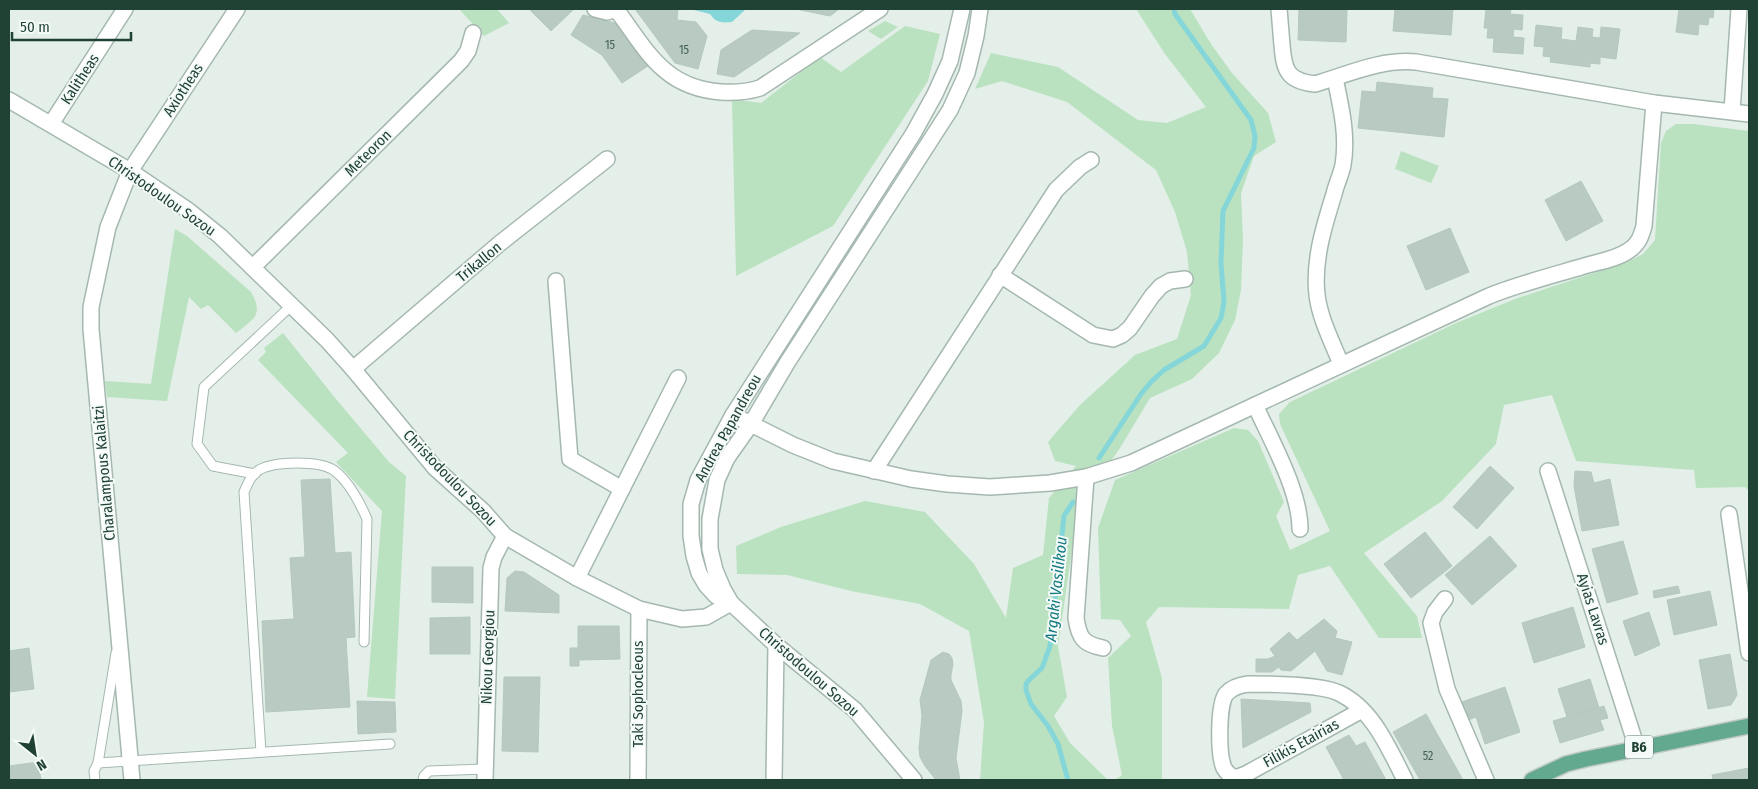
<svg xmlns="http://www.w3.org/2000/svg" width="1758" height="789" viewBox="0 0 1758 789" font-family="'Fira Sans Condensed',sans-serif">
<style>
.green{fill:#bae2c0}
.water{fill:#85d6d9}
.lines{fill:none;stroke-linecap:round;stroke-linejoin:round}
.stream{stroke:#85d6d9;stroke-width:5}
.building{fill:#b8cac1;stroke:#b5c9be}
.service-casing{stroke:#a5b8af;stroke-width:11}
.minor-casing{stroke:#a5b8af;stroke-width:18}
.tertiary-casing{stroke:#a5b8af;stroke-width:18}
.primary-casing{stroke:#c1cac6;stroke-width:18}
.service{stroke:#fff;stroke-width:9}
.minor{stroke:#fff;stroke-width:15}
.tertiary{stroke:#fff;stroke-width:15}
.primary{stroke:#63a98f;stroke-width:15}
.labels{text-anchor:middle;dominant-baseline:central;stroke-width:4;stroke-linejoin:round;paint-order:stroke}
.number-label{font-size:12px;fill:#466458}
.shield{fill:#f4faf7;stroke:#60796f;stroke-width:1}
.shield-label{font-size:14px;font-weight:bold;fill:#204235}
.street-label{font-size:15px;fill:#204235;stroke:#f4faf7}
.water-label{font-size:16px;font-style:italic;fill:#137a80;stroke:#f4faf7}
</style>
<rect width="100%" height="100%" fill="#e3efe8"/>
<!-- green -->
<g class="green">
<polygon points="459,9 497,9 509,23 484,36"/>
<polygon points="1136,9 1190,9 1211,44 1232,73 1268,113 1276,142 1254,156 1241,193 1243,240 1241,290 1235,320 1219,353 1192,379 1150,398 1120,448 1078,508 1058,646 1067,697 1054,716 1070,743 1108,780 980,780 984,722 969,631 920,604 851,591 787,575 737,574 736,546 781,527 865,501 925,512 974,564 1006,618 1013,568 1043,555 1049,498 1076,466 1055,461 1048,442 1080,405 1135,355 1177,339 1191,295 1187,252 1175,212 1156,170 1067,102 1002,81 975,89 991,53 1058,67 1138,120 1167,123 1206,107 1165,54"/>
<polygon points="885,21 898,27 881,39 868,31"/>
<polygon points="905,26 940,34 928,81 833,226 736,276 732,99 761,103 820,57 841,72"/>
<polygon points="1676,124 1694,124 1749,131 1749,491 1745,487 1696,488 1694,470 1576,461 1552,395 1504,405 1496,444 1442,501 1364,553 1417,616 1422,638 1379,638 1330,566 1298,575 1289,609 1159,607 1146,622 1162,678 1162,780 1115,780 1122,775 1112,726 1108,658 1131,636 1120,620 1101,619 1098,528 1115,480 1234,428 1248,430 1258,441 1284,502 1276,516 1290,550 1330,531 1280,424 1279,414 1290,402 1456,323 1515,299 1627,262 1643,254 1655,240 1661,143 1666,131"/>
<polygon points="1401,151 1439,166 1431,183 1395,169"/>
<path d="M175 229 187 236 251 292C264 315 254 319 236 333L208 305 201 309 189 297 167 401 107 397 105 381 151 384Z"/>
<polygon points="283,333 336,399 389,462 406,476 395,699 367,697 382,511 336,462 348,453 258,360 266,352 264,348"/>
</g>
<!-- water -->
<path class="water" d="M695 9H746L732 22C722 23 716 23 710 14L694 10Z"/>
<g class="lines">
<!-- stream -->
<g class="stream">
<polyline points="1099,458 1141,394 1151,382 1164,370 1204,346 1221,318 1224,302 1221,263 1223,211 1254,148 1255,136 1251,120 1175,14 1174,9"/>
<polyline points="1068,780 1058,744 1048,726 1031,704 1026,690 1026,684 1029,680 1042,668 1050,646 1064,516 1073,502"/>
</g>
</g>
<!-- building -->
<g class="building">
<polygon points="529,9 574,9 551,31"/>
<polygon points="635,9 678,9 677,20 696,22 707,36 698,69 675,63"/>
<polygon points="796,9 839,9 830,16"/>
<polygon points="1299,9 1347,9 1346,42 1298,40"/>
<polygon points="1395,9 1453,9 1451,35 1393,31"/>
<polygon points="1486,9 1511,9 1510,14 1523,15 1522,30 1514,29 1513,37 1524,38 1523,54 1493,52 1494,38 1487,38 1488,28 1484,28"/>
<polygon points="1679,9 1714,9 1713,18 1709,17 1708,25 1699,24 1698,35 1676,32"/>
<polygon points="583,15 619,24 648,66 622,83 602,55 571,35"/>
<polygon points="1536,25 1562,28 1561,39 1576,41 1578,27 1593,29 1592,37 1600,38 1601,27 1620,29 1616,59 1600,57 1600,64 1590,63 1590,67 1550,62 1551,57 1543,56 1544,47 1534,46"/>
<polygon points="752,30 800,33 734,77 717,74 721,50"/>
<polygon points="1377,82 1433,88 1432,98 1448,99 1444,137 1358,128 1362,91 1376,92"/>
<polygon points="1581,181 1603,221 1566,241 1545,200"/>
<polygon points="1450,228 1469,272 1426,290 1407,246"/>
<polygon points="1490,466 1514,488 1477,529 1453,507"/>
<polygon points="1575,471 1591,472 1594,483 1610,479 1619,525 1582,531 1574,486"/>
<polygon points="330,479 335,553 351,552 355,637 346,638 350,707 266,712 262,621 294,619 290,558 305,557 301,480"/>
<polygon points="1425,532 1452,566 1411,598 1384,564"/>
<polygon points="1490,536 1517,566 1472,605 1445,575"/>
<polygon points="1623,541 1638,594 1607,603 1592,549"/>
<polygon points="432,567 473,567 473,603 432,602"/>
<polygon points="515,571 524,572 559,595 559,613 505,611 507,578"/>
<polygon points="1678,586 1680,593 1654,598 1653,591"/>
<polygon points="1710,591 1717,625 1674,635 1667,600"/>
<polygon points="1573,607 1585,647 1534,663 1522,623"/>
<polygon points="1649,612 1660,645 1635,656 1623,621"/>
<polygon points="470,617 470,654 430,654 430,618"/>
<polygon points="1324,619 1337,631 1335,638 1352,642 1342,675 1327,671 1315,651 1291,671 1281,670 1279,667 1272,672 1256,672 1256,659 1268,659 1275,656 1270,649 1289,632 1297,640"/>
<polygon points="578,626 619,626 620,659 579,660 579,666 570,666 570,648 578,648"/>
<polygon points="29,648 34,689 9,692 9,651"/>
<polygon points="943,652 949,654 952,658 953,664 951,675 951,680 961,701 962,711 956,758 960,780 936,780 925,766 920,757 919,749 922,715 920,700 931,660"/>
<polygon points="1730,654 1737,695 1731,705 1708,709 1699,660"/>
<polygon points="504,677 540,677 538,752 502,751"/>
<polygon points="1590,679 1599,708 1567,717 1558,689"/>
<polygon points="1505,687 1520,732 1485,744 1476,717 1463,722 1456,704"/>
<polygon points="1241,699 1310,703 1311,712 1243,748"/>
<polygon points="357,701 395,702 396,732 358,734"/>
<polygon points="1604,706 1608,718 1600,720 1604,730 1560,743 1553,721"/>
<polygon points="1426,714 1463,780 1420,780 1393,732"/>
<polygon points="1349,735 1356,746 1365,742 1386,780 1344,780 1326,747"/>
<polygon points="38,762 41,780 9,780 9,766"/>
<polygon points="1749,768 1749,780 1713,780 1712,775"/>
</g>
<g class="lines">
<defs>
<g id="service">
<polyline points="255,474 213,466 197,444 204,387 292,305"/>
<path d="M261 752 244 492C248 483 251 475 259 470 275 461 320 460 335 471 349 482 360 503 367 519L364 642"/>
<polyline points="98,763 390,744"/>
<polyline points="95,780 94,771 98,763 116,653"/>
<polyline points="423,780 424,776 429,771 485,769"/>
</g>
<g id="minor">
<polyline points="595,9 607,12 617,9"/>
<path d="M616 9C647 51 664 88 721 92 735 93 747 92 760 88L880 9"/>
<path d="M1279 9C1280 21 1281 33 1282 45 1284 70 1287 81 1315 84 1349 74 1380 59 1416 62L1654 103 1749 114"/>
<path d="M1335 78C1341 107 1348 136 1343 165 1341 175 1336 185 1334 194 1324 226 1313 261 1317 295 1320 319 1332 342 1341 364"/>
<polyline points="1732,111 1739,9"/>
<polyline points="51,124 125,9"/>
<polyline points="253,267 461,61 468,51 473,33"/>
<polyline points="1000,275 1093,335 1113,339 1122,335 1130,328 1152,296 1161,286 1170,281 1185,279"/>
<polyline points="556,281 570,459 622,489"/>
<polyline points="353,369 499,244 607,159"/>
<path d="M1255 405C1271 440 1300 491 1300 529"/>
<path d="M733 415 793 445 833 461 911 479 947 484 990 487 1050 483 1086 477 1131 463 1489 296C1519 284 1550 276 1581 267 1596 262 1615 260 1628 251 1638 245 1641 237 1644 226L1654 103"/>
<polyline points="874,471 1056,190 1080,167 1091,160"/>
<polyline points="1548,471 1637,748"/>
<path d="M1086 477 1076 618C1079 638 1083 644 1103 648"/>
<polyline points="1729,514 1749,653"/>
<polyline points="577,578 678,378"/>
<polyline points="1445,599 1435,612 1431,623 1447,689 1486,780"/>
<path d="M1362 710 1246 774 1238 777H1232C1229 774 1226 772 1224 768 1218 755 1218 705 1226 694 1232 687 1240 685 1248 684 1270 684 1320 684 1339 693 1373 709 1389 749 1405 780"/>
<polyline points="132,780 91,329 91,307 108,227 130,171 237,9"/>
<polyline points="485,780 491,568 494,557 505,536"/>
<polyline points="638,780 639,609"/>
<polyline points="774,780 776,645"/>
</g>
<g id="tertiary">
<polyline points="9,100 130,171 189,211 220,236 327,340 353,369 435,468 483,511 505,536 577,578 639,609 682,619 706,617 731,603"/>
<polyline points="730,602 716,596 706,585 699,573 694,556 691,536 691,504 698,480 733,415 913,134 935,94 950,61 962,9"/>
<polyline points="914,780 855,710 776,645 731,603 723,589 715,570 710,549 710,519 717,480 727,458 751,424 787,363 950,110 967,73 976,36 980,9"/>
</g>
<polyline id="primary" points="1532,780 1566,764 1586,759 1749,726"/>
</defs>
<!-- service casing -->
<use href="#service" class="service-casing"/>
<!-- minor casing -->
<use href="#minor" class="minor-casing"/>
<!-- tertiary casing -->
<use href="#tertiary" class="tertiary-casing"/>
<!-- primary casing -->
<use href="#primary" class="primary-casing"/>
<!-- service -->
<use href="#service" class="service"/>
<!-- minor -->
<use href="#minor" class="minor"/>
<!-- tertiary -->
<use href="#tertiary" class="tertiary"/>
<!-- primary -->
<use href="#primary" class="primary"/>
</g>
<g class="labels">
<!-- number labels -->
<g class="number-label">
<text x="610" y="45">15</text>
<text x="684" y="50">15</text>
<text x="1428" y="756">52</text>
</g>
<!-- shield labels -->
<rect class="shield" x="1625" y="735.5" width="28" height="23" rx="4"/>
<g class="shield-label">
<text x="1639" y="747">B6</text>
</g>
<!-- street labels -->
<g class="street-label">
<text transform="translate(80 79) rotate(-57)">Kalitheas</text>
<text transform="translate(183 90) rotate(-57)">Axiotheas</text>
<text transform="translate(368 153) rotate(-45)">Meteoron</text>
<text transform="translate(162 196) rotate(35)">Christodoulou Sozou</text>
<text transform="translate(479 262) rotate(-40)">Trikallon</text>
<text transform="translate(728 428) rotate(-61)">Andrea Papandreou</text>
<text transform="translate(104 473) rotate(-95)">Charalampous Kalaitzi</text>
<text transform="translate(450 478) rotate(46)">Christodoulou Sozou</text>
<text transform="translate(1593 609) rotate(72)">Ayias Lavras</text>
<text transform="translate(488 657) rotate(-88)">Nikou Georgiou</text>
<text transform="translate(809 672) rotate(41)">Christodoulou Sozou</text>
<text transform="translate(638 694) rotate(-90)">Taki Sophocleous</text>
<text transform="translate(1301 743) rotate(-29)">Filikis Etairias</text>
</g>
<!-- water labels -->
<g class="water-label">
<text transform="translate(1056 589) rotate(-84)">Argaki Vasilikou</text>
</g>
</g>
<!-- border -->
<rect width="1758" height="789" fill="none" stroke="#204235" stroke-width="20"/>
<!-- north arrow -->
<g transform="translate(35 754) rotate(150)" stroke="#f4faf7" stroke-width="4" paint-order="stroke">
<path d="M0-4L9 19L0 12L-9 19Z" fill="#204235"/>
<text y="-8" font-size="14" font-weight="bold" text-anchor="middle" fill="#204235">N</text>
</g>
<!-- scale -->
<path d="M12 32v8h119v-8" fill="none" stroke="#204235" stroke-width="2.5"/>
<text x="20" y="32" font-size="15" fill="#204235" stroke="#f4faf7" stroke-width="4" paint-order="stroke">50 m</text>
</svg>
